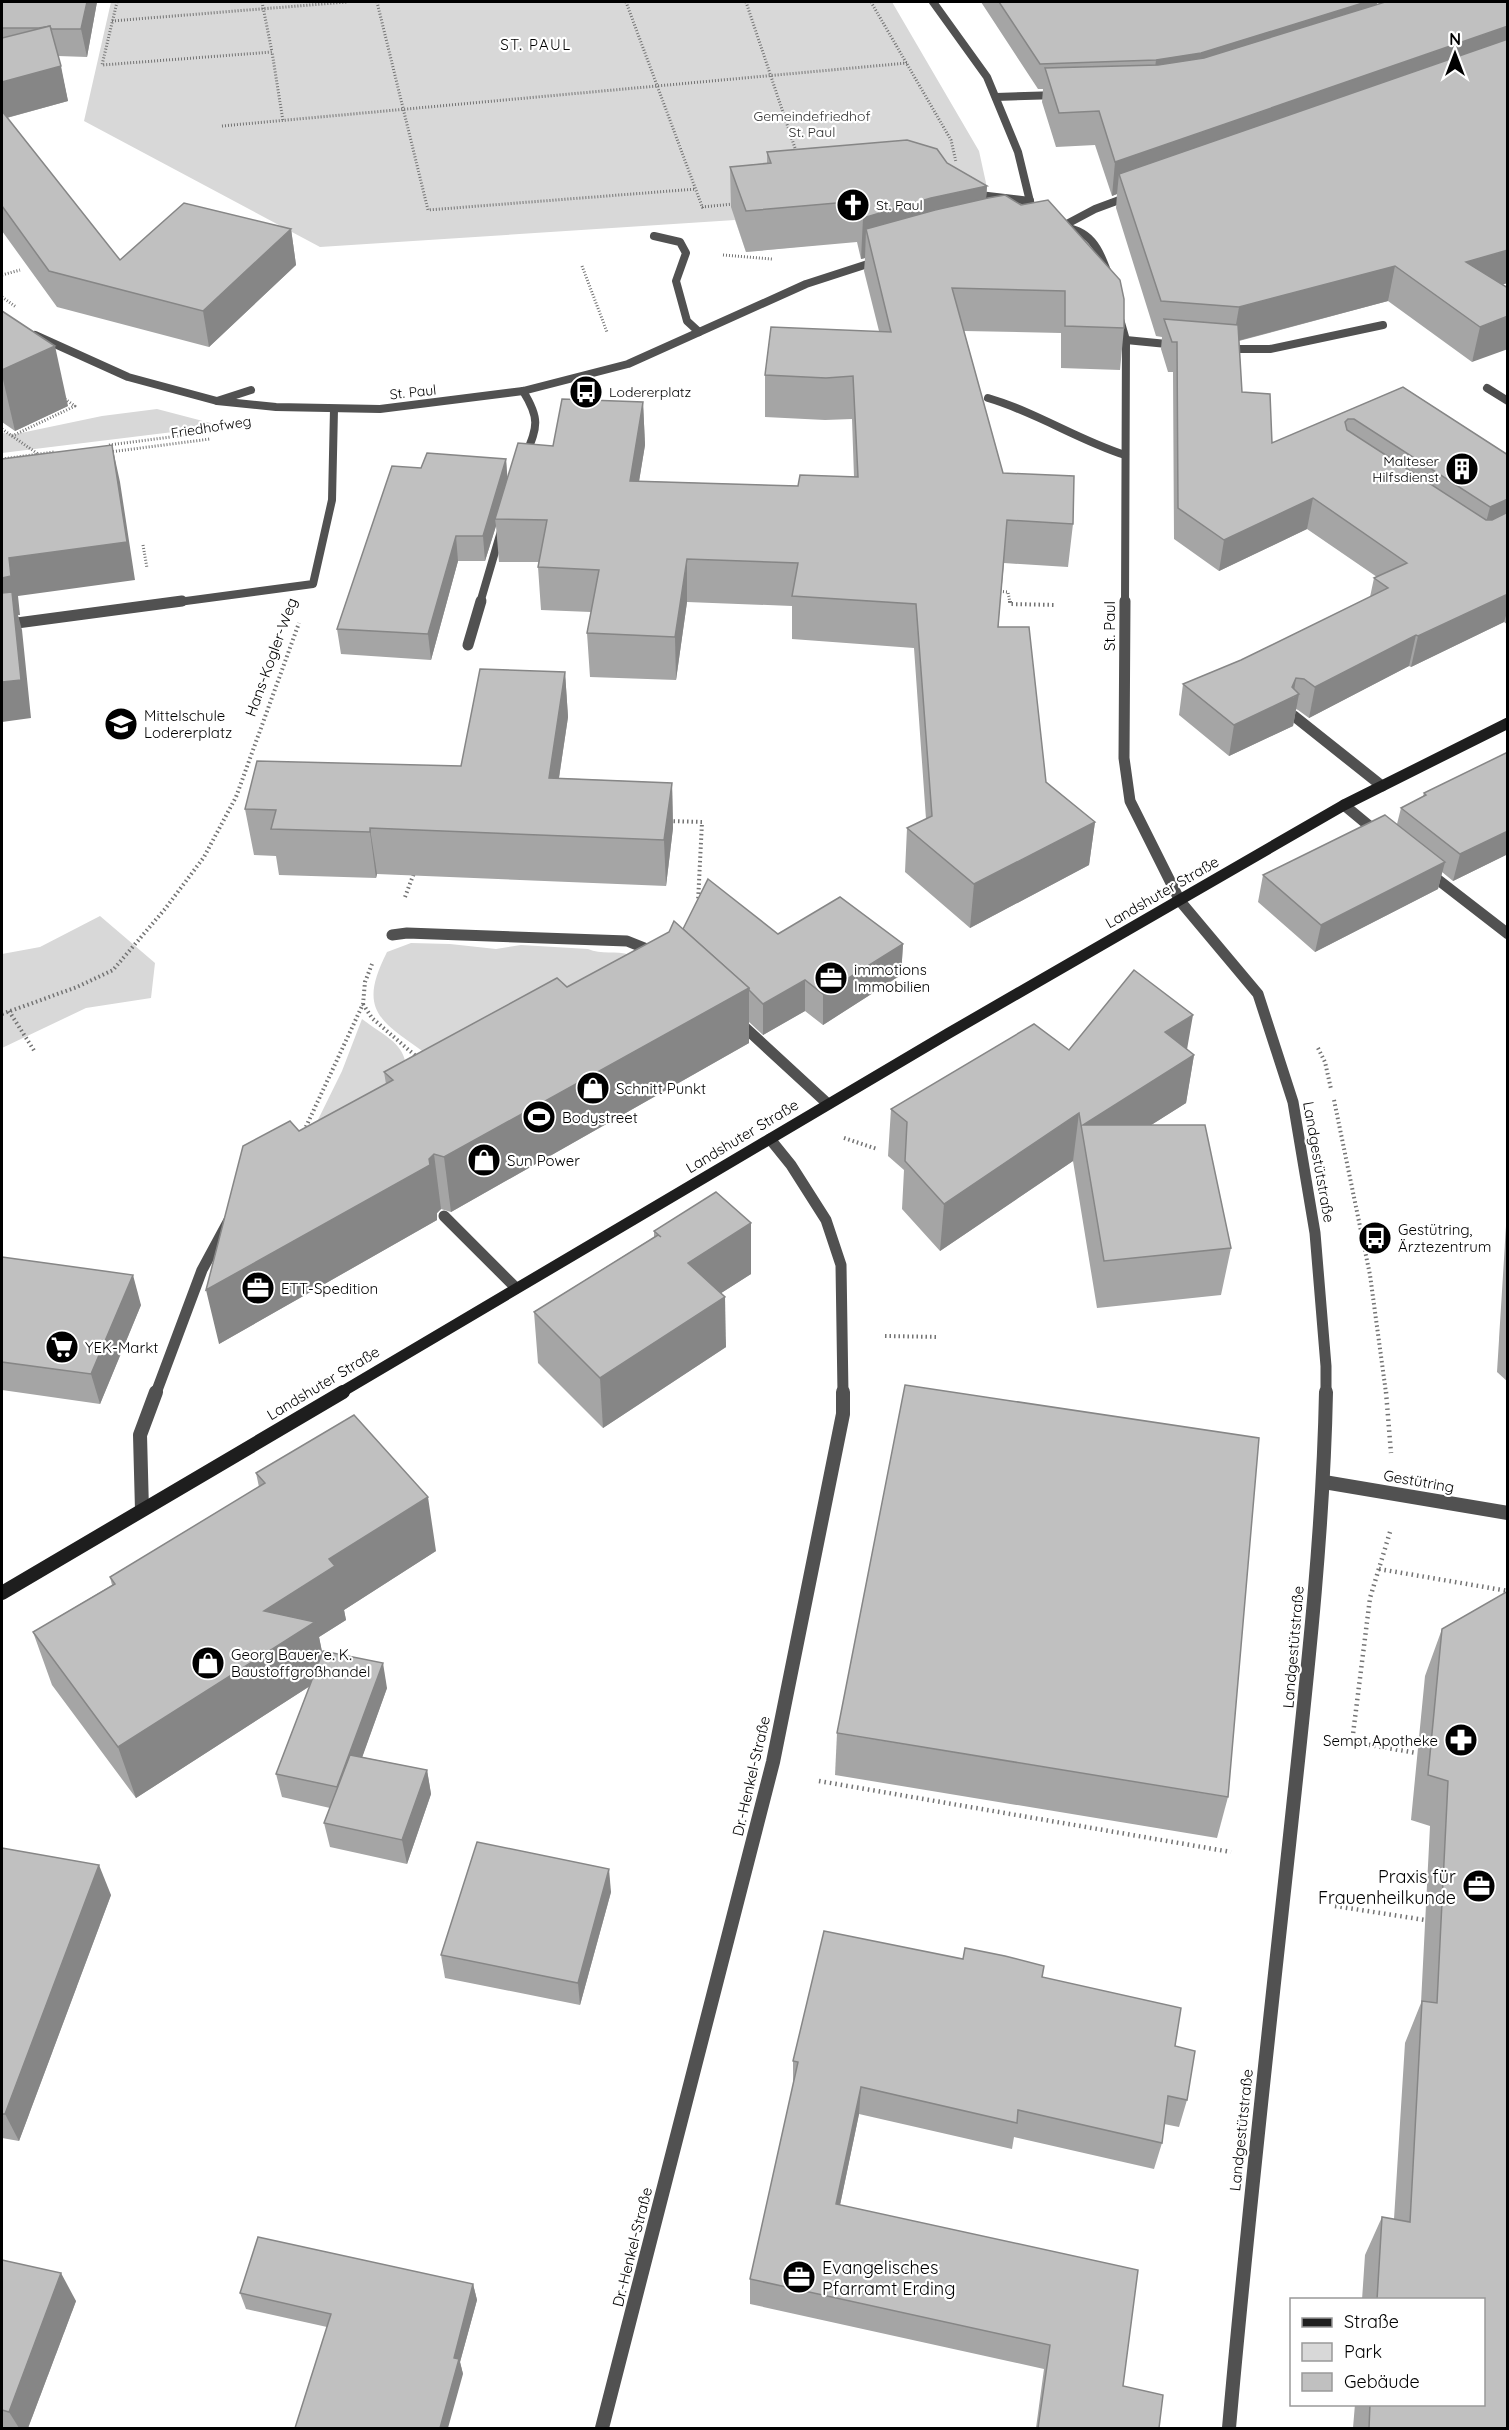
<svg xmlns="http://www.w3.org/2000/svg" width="1509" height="2430" viewBox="0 0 1509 2430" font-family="Quicksand,sans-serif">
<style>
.green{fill:#d8d8d8}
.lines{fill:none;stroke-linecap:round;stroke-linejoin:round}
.path-far2{stroke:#737373;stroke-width:3;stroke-dasharray:1 2;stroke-linecap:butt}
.path-far1{stroke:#737373;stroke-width:4;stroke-dasharray:1.5 3;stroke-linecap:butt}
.path{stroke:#737373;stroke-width:4.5;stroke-dasharray:1.5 4;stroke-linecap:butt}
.lane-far2{stroke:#515151;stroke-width:8}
.lane-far1{stroke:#515151;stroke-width:11}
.lane{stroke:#515151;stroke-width:14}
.street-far2{stroke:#515151;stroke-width:8}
.street-far1{stroke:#515151;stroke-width:11}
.street{stroke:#515151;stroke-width:14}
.secondary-far1{stroke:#1e1e1e;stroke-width:11}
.secondary{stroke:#1e1e1e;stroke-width:14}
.wall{fill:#a5a5a5}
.shaded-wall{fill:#868686}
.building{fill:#c0c0c0;stroke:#868686;stroke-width:1.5}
.labels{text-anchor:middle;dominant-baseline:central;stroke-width:4.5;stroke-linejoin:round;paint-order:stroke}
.far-park-label{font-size:14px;fill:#2f2f2f;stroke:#fff}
.far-poi-label{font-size:14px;fill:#000;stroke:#fff;text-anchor:start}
.far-street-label{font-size:14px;fill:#000;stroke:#fff}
.far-quarter-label{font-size:15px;letter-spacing:1.5px;fill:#000;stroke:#fff}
.street-label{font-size:15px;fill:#000;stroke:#fff}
.poi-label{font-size:15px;fill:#000;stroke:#fff;text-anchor:start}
.near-poi-label{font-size:18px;fill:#000;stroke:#fff;text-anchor:end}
</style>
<rect width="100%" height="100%" fill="#fff"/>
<!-- green -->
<g class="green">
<polygon points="111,2 892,2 979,151 986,183 986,197 886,238 746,252 735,220 320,247 84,121"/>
<polygon points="157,409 222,426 2,453 2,433 16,434 102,416"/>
<polygon points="100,916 155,963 151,998 86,1008 2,1048 2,954 40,947"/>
<path d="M411 943 450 944 496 949 521 945 588 949C601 955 616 950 630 955L429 1056C382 1021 356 1013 387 952Z"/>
<path d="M362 1019C392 1042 409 1043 407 1085L310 1136 342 1071Z"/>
</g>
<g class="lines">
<!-- path-far2 -->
<g class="path-far2">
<polyline points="117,2 102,65 272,52 283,121"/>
<polyline points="262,2 272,52"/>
<polyline points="377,2 428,210 696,189"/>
<polyline points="626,2 703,209"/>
<polyline points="746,2 797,154"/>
<polyline points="871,2 951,140 956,162"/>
<polyline points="112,21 347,2"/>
<polyline points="222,126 907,63"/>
<polyline points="702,207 733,204"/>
<polyline points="723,255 772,259"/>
<polyline points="582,266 607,332"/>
<polyline points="2,275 20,270"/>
<polyline points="2,297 16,307"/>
<polyline points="2,429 38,454"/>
<polyline points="12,436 75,406 62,397"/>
<polyline points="109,445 194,434"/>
<polyline points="110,452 210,439"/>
<polyline points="2,459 54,452"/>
<polyline points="143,545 147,568"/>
<polyline points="997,591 1008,592 1010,603"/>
</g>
<!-- path-far1 -->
<g class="path-far1">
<polyline points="1010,601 1010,604 1056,605"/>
<polyline points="669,821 702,822 698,902"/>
<polyline points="405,897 414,873"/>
<polyline points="363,1004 372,1018 418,1058"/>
<polyline points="9,1011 35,1052"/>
<polyline points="2,1014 77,987 113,970 165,909 204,857 236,797 299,623"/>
<polyline points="1318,1048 1325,1062 1331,1089"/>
<polyline points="1334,1100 1370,1275 1386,1393"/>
<polyline points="304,1131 363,1004 365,982 372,964"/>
<polyline points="844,1138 877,1149"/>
<polyline points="885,1336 939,1337"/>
</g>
<!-- path -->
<g class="path">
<polyline points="1386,1392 1391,1453"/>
<polyline points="1390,1532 1370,1598 1352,1742 1417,1753"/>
<polyline points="1379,1569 1508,1591"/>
<polyline points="819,1781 1231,1852"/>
<polyline points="1335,1906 1425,1920"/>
</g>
<!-- lane-far2 -->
<g class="lane-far2">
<polyline points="996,97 1059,95"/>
<polyline points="971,194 1030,201"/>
<polyline points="654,236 680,242 686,253 676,281 687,321 699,332"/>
<polyline points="1487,388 1508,401"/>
<path d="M523 391C541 420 537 427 525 457"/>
<path d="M988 398C1036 412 1078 440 1125 455"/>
<polyline points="217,401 251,390"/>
<polyline points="171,603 313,584 332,500 334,409"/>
<polyline points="480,603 502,528"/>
</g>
<!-- lane-far1 -->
<g class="lane-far1">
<polyline points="2,625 182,601"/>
<polyline points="468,645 481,601"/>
<polyline points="1294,716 1382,786"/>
<polyline points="1344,805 1379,834"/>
<polyline points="1428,872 1508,934"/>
<polyline points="392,935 407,933 627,941 657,953"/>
<polyline points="739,1022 828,1104"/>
<polyline points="444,1216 516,1288"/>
<polyline points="156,1393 202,1270 229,1220"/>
</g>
<!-- lane -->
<polyline class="lane" points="142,1510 140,1435 156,1392"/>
<!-- street-far2 -->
<g class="street-far2">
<polyline points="933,2 987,77 1018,152 1034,218"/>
<path d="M1058 226C1092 230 1098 247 1109 276"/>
<polyline points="1063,226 1095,209 1130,196"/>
<polyline points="1120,319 1126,340 1125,603"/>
<polyline points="35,335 128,377 217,401 276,407 380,409 523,391 628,364 806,284 880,260"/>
<polyline points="1126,340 1177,345"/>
<polyline points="1224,349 1270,349 1383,325"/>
</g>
<!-- street-far1 -->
<g class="street-far1">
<polyline points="1125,601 1124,758 1130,801 1180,901 1258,994 1293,1102 1315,1233 1326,1366 1326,1393"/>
<polyline points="770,1139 791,1165 826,1220 841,1265 843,1393"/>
</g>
<!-- street -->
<g class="street">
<polyline points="1324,1482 1508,1513"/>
<polyline points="602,2428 773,1762 843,1414 843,1392"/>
<path d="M1229 2428C1246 2233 1268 2039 1289 1845 1305 1694 1323 1543 1326 1392"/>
</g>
<!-- secondary-far1 -->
<polyline class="secondary-far1" points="340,1393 949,1033 1344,805 1508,723"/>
<!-- secondary -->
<polyline class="secondary" points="2,1593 343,1392"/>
</g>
<!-- wall -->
<g class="wall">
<polygon points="2,2 97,2 87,57 58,56 68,101 7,118 120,260 291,229 296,265 209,347 57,307 2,231"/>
<polygon points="981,2 1377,2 1377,4 1502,285 1472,362 1388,301 1239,341 1242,392 1272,443 1403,387 1508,455 1508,625 1504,622 1411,667 1409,666 1309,718 1298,710 1296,709 1293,726 1229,756 1179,715 1183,684 1241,660 1370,597 1374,578 1377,577 1307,529 1219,571 1174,539 1173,372 1168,372 1161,349 1162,337 1156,336 1116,208 1117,194 1112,196 1095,145 1056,147 1042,102 1043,89 1038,89"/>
<polygon points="767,152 947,163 987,186 986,198 1124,328 1120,370 1061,368 1061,333 964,331 1003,473 1073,524 1068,567 1004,563 998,627 1046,782 1095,822 1089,865 970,928 905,872 907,828 926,819 914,648 792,639 792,606 687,602 676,680 590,677 587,633 591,612 541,610 538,567 539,562 499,562 496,526 485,561 458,561 431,660 341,654 337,629 421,468 506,459 507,478 553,446 643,402 645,445 639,481 798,486 854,477 852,419 825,420 765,417 765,375 879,331 864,271 865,258 861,259 857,242 746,252 731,207 730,167 767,163"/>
<polygon points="2,311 68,406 15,431 2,422"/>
<polygon points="565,672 568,717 559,778 672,783 673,828 666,886 377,874 376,878 279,875 276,856 254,855 245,809 461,766"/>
<polygon points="1508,752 1508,854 1453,881 1442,872 1438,889 1315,952 1258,902 1263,875 1397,824 1401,808 1423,796 1424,793"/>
<polygon points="683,929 778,934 903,944 901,975 823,1025 805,1011 763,1035 749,1022 749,1043 451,1212 441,1209 437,1213 437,1220 219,1344 299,1131 386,1084 384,1072 567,987"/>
<polygon points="1187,1049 1194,1055 1186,1103 1151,1125 1231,1248 1221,1295 1097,1308 1073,1161 940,1251 902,1209 904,1170 888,1156 891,1109 1069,1050"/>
<polygon points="1508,1194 1508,1382 1497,1372"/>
<polygon points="751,1223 751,1274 721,1293 726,1347 603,1428 538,1363 534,1312 654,1237 654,1231"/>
<polygon points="2,1257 141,1305 100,1404 2,1390"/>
<polygon points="256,1473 436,1551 344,1610 346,1620 319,1637 322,1653 387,1688 362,1757 427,1770 431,1794 407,1864 330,1847 324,1823 330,1808 282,1797 276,1774 310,1686 136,1798 52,1685 33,1632 112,1585 110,1577 259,1487"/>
<polygon points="1442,1629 1508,2428 1353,2428 1355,2404 1484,2404 1484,2300 1362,2300 1365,2255 1382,2217 1394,2219 1405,2043 1421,2003 1430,1826 1411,1820 1425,1676"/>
<polygon points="837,1733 1228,1797 1217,1838 835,1775"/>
<polygon points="2,1848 111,1895 19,2141 2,2138"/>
<polygon points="611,1892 580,2005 445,1978 441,1955"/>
<polygon points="1042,1977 1175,2046 1187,2100 1179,2127 1164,2124 1162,2143 1154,2169 1014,2137 1012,2149 859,2114 840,2205 1123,2386 1159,2428 1036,2428 1044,2369 750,2304 750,2279 793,2088 793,2061"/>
<polygon points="2,2260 76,2301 28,2428 2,2428"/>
<polygon points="473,2284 477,2300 460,2362 463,2374 327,2327 246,2309 240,2293"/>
</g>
<!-- shaded-wall -->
<g class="shaded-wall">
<polygon points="87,2 97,2 87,57 81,29"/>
<polygon points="1366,2 1377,2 1373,23 1153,86 1156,60"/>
<polygon points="1508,26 1508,49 1119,174 1117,194 1112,196 1115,162"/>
<polygon points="61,66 68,101 2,119 2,82"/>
<polygon points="987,186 984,226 866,229 865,258 861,259 863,218 931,198"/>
<polygon points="291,229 296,265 209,347 203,311"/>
<polygon points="1508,250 1508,283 1459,297 1466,262"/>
<polygon points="1395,266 1388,301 1233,342 1239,307"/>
<polygon points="1508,316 1508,349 1472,362 1480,327"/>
<polygon points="55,346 68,406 15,431 2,375 2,370"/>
<polygon points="643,402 645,445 632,524 630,481"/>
<polygon points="112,445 120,482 135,580 18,596 20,615 18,615 22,630 31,718 2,722 2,578 9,558"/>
<polygon points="506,459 508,485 495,519 496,526 485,561 483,536"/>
<polygon points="1313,498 1307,529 1219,571 1224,540"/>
<polygon points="1508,499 1508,526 1482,538 1490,507"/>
<polygon points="456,536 458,561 431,660 428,634"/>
<polygon points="687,559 687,602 676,680 675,637"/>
<polygon points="1508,594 1508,609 1504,622 1411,667 1418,636"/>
<polygon points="1416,635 1409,666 1309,718 1315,687"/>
<polygon points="565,672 568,717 552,824 549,778"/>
<polygon points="1296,678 1293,698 1299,694 1293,726 1229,756 1234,725 1292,687"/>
<polygon points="672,783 673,828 666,886 664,840"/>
<polygon points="1095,822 1089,865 970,928 974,884"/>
<polygon points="370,828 377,874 376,878 370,832"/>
<polygon points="1508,831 1508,854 1453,881 1460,854"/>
<polygon points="1445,862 1438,889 1315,952 1321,925"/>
<polygon points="903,944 901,975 823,1025 823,994"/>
<polygon points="805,980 805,1011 763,1035 763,1004"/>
<polygon points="749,988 749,1043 451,1212 444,1157"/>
<polygon points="1193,1015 1185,1061 1194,1055 1186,1103 1088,1165 1083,1125 1165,1032"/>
<polygon points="1079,1113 1073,1161 940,1251 944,1204"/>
<polygon points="434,1154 441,1209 437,1213 437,1220 219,1344 206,1290 429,1159"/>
<polygon points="751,1223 751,1274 690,1313 688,1263"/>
<polygon points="133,1275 141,1305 100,1404 91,1374"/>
<polygon points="725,1297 726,1347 603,1428 600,1378"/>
<polygon points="428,1497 436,1551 344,1610 346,1620 319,1637 327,1675 136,1798 118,1747 264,1611 329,1559"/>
<polygon points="383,1663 387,1688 343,1811 337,1787"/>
<polygon points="427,1770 431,1794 407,1864 402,1840"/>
<polygon points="99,1865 111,1895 19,2141 5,2114"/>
<polygon points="609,1869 611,1892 580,2005 578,1983"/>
<polygon points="861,2087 859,2114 835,2229 836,2204"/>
<polygon points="61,2273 76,2301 28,2428 19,2428 9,2412"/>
<polygon points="473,2284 477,2300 460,2362 463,2374 448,2428 440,2428 454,2358"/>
</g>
<!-- building -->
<g class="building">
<polygon points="2,2 87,2 81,29 51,29 50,26 39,28 2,28"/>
<polygon points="999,2 1366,2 1201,53 1156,60 1040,64"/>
<polygon points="1385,2 1508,2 1508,26 1115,162 1099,111 1059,113 1045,68 1158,65 1204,58"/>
<polygon points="50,26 61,66 2,82 2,38"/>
<polygon points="1508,39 1508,250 1466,262 1508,288 1508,316 1480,327 1395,266 1239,307 1161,301 1119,174"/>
<polygon points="2,111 120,260 184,203 291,229 203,311 49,271 2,206"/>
<polygon points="907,140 937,149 947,163 987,186 931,198 863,218 859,201 746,211 730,167 771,163 767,152"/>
<polygon points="1005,195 1021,205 1048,200 1120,280 1124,299 1124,328 1065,326 1065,291 952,288 1003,473 1074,476 1073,524 1007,520 998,627 1029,627 1046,782 1095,822 974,884 907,828 932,816 916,604 792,596 798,563 687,559 675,637 587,633 599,570 538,567 547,520 495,519 518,443 553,446 562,399 643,402 630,481 798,486 800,475 858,477 853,376 826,378 765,375 771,327 891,332 866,229 935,210 988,198"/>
<polygon points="2,311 55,346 2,370"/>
<polygon points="1164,319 1238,325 1242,392 1270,394 1272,443 1403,387 1508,455 1508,499 1490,507 1354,419 1348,419 1345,422 1347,430 1486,520 1492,520 1508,512 1508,594 1418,636 1416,635 1315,687 1304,679 1296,678 1292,687 1299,694 1234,725 1183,684 1241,660 1388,588 1374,578 1407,563 1313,498 1224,540 1178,508 1177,342 1172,342"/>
<polygon points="112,445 127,542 9,558 11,576 2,578 2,459"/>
<polygon points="427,453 506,459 483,536 456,536 428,634 337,629 392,466 421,468"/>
<polygon points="12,592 21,680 2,682 2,593"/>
<polygon points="480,669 565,672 549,778 672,783 664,840 370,828 370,832 271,829 276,810 245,809 257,761 461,766"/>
<polygon points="1508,752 1508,831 1460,854 1401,808 1426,795 1424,793"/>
<polygon points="1385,815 1445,862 1321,925 1263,875"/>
<polygon points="708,879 778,934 840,897 903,944 823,994 805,980 763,1004 749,990 749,988 683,929"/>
<polygon points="674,921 749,988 444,1157 434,1154 429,1159 430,1165 206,1290 243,1146 290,1121 299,1131 393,1080 384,1072 557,978 567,987 669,932"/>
<polygon points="1134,970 1193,1015 1165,1032 1194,1055 1083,1125 1205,1125 1231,1248 1104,1261 1079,1113 944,1204 905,1161 907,1122 891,1109 1034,1024 1069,1050"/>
<polygon points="716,1192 751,1223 688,1263 725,1297 600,1378 534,1312 658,1235 661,1237 654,1231"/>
<polygon points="2,1257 133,1275 91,1374 2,1362"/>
<polygon points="905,1385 1259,1438 1228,1797 837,1733"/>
<polygon points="354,1415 428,1497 329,1559 335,1566 264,1611 315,1622 118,1747 33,1632 115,1584 110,1577 265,1483 256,1473"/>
<polygon points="1508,1591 1508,2428 1369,2428 1370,2404 1484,2404 1484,2300 1377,2300 1382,2217 1410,2222 1422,2001 1437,2003 1448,1781 1428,1775 1442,1629"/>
<polygon points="323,1651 383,1663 337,1787 276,1774"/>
<polygon points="350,1755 427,1770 402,1840 324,1823"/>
<polygon points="477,1842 609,1869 578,1983 441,1955"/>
<polygon points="2,1848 99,1865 5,2114 2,2114"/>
<polygon points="824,1931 963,1959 965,1948 1005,1956 1044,1966 1042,1977 1181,2008 1175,2046 1195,2051 1187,2100 1168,2096 1162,2143 1018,2110 1017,2123 861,2087 836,2204 1138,2270 1123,2386 1163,2395 1159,2428 1038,2428 1050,2345 750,2279 798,2062 793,2061"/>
<polygon points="258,2237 473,2284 454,2358 459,2359 440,2428 295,2428 331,2314 240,2293"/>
<polygon points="2,2260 61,2273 9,2412 2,2410"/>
</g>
<!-- icons -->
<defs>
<symbol id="church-disc" viewBox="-11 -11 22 22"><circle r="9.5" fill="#000" stroke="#fff"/><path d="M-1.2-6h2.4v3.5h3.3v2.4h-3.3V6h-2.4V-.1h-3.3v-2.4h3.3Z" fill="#fff"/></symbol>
<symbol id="bus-disc" viewBox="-11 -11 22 22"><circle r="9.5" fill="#000" stroke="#fff"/><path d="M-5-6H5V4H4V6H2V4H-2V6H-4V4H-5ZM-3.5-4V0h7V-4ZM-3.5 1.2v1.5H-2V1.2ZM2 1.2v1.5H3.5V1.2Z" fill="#fff"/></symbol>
<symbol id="building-disc" viewBox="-11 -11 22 22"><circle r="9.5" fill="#000" stroke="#fff"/><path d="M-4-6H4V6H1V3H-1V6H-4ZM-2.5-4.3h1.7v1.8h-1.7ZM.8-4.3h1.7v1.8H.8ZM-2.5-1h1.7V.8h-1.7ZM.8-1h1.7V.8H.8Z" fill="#fff"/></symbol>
<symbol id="school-disc" viewBox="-11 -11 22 22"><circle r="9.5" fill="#000" stroke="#fff"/><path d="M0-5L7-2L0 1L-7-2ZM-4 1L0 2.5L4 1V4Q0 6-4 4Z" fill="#fff"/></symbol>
<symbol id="office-disc" viewBox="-11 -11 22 22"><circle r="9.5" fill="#000" stroke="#fff"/><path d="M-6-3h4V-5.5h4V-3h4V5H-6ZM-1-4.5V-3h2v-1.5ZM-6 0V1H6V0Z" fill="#fff"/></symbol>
<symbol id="shop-disc" viewBox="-11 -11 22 22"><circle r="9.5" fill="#000" stroke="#fff"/><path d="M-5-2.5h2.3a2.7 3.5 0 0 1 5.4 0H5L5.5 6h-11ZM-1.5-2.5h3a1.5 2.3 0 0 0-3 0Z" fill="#fff"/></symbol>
<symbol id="stadium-disc" viewBox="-11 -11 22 22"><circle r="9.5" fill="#000" stroke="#fff"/><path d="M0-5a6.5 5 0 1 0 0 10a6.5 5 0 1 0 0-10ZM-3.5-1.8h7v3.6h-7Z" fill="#fff"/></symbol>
<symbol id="supermarket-disc" viewBox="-11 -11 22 22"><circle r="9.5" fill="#000" stroke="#fff"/><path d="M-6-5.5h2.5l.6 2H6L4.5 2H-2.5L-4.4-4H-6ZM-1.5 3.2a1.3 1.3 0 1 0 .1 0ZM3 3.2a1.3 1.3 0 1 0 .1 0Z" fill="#fff"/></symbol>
<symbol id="pharmacy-disc" viewBox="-11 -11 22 22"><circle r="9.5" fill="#000" stroke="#fff"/><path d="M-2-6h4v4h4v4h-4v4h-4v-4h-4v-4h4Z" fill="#fff"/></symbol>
</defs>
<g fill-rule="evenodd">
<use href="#church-disc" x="834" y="186" width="38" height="38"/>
<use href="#bus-disc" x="567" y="373" width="38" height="38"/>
<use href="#building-disc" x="1443" y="450" width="38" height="38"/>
<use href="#school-disc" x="102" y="705" width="38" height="38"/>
<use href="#office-disc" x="812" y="959" width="38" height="38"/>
<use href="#shop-disc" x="574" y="1069" width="38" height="38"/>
<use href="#stadium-disc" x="520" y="1098" width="38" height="38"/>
<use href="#shop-disc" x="465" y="1141" width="38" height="38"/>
<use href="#bus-disc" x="1356" y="1219" width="38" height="38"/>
<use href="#office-disc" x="239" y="1269" width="38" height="38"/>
<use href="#supermarket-disc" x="43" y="1328" width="38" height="38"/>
<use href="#shop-disc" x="189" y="1644" width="38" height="38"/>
<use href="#pharmacy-disc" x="1442" y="1721" width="38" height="38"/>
<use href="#office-disc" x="1460" y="1867" width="38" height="38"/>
<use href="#office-disc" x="780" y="2258" width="38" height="38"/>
</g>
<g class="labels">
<!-- far-park labels -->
<g class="far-park-label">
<text x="812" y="116">Gemeindefriedhof<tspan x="812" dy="16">St. Paul</tspan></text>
</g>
<!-- far-poi labels -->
<g class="far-poi-label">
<text x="876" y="205">St. Paul</text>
<text x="609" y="392">Lodererplatz</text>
<text x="1439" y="461" text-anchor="end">Malteser<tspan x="1439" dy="16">Hilfsdienst</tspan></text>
</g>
<!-- far-street labels -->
<g class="far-street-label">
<text transform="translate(413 392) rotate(-6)">St. Paul</text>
<text transform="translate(211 427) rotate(-9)">Friedhofweg</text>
</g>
<!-- far-quarter labels -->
<g class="far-quarter-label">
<text x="536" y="44">ST. PAUL</text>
</g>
<!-- street labels -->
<g class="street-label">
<text transform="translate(1109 626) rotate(-90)">St. Paul</text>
<text transform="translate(271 657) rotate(-70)">Hans-Kogler-Weg</text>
<text transform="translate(1162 892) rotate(-30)">Landshuter Straße</text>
<text transform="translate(742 1136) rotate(-31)">Landshuter Straße</text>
<text transform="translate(1319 1162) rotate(80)">Landgestütstraße</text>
<text transform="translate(323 1383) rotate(-31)">Landshuter Straße</text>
<text transform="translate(1419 1481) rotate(10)">Gestütring</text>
<text transform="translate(1293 1647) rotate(-85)">Landgestütstraße</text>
<text transform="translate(751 1776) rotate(-77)">Dr.-Henkel-Straße</text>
<text transform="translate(1241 2130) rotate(-84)">Landgestütstraße</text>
<text transform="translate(632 2247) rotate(-76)">Dr.-Henkel-Straße</text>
</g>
<!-- poi labels -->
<g class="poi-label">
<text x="144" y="715">Mittelschule<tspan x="144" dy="17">Lodererplatz</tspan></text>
<text x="854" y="969">immotions<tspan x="854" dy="17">Immobilien</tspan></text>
<text x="616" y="1088">Schnitt Punkt</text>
<text x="562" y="1117">Bodystreet</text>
<text x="507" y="1160">Sun Power</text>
<text x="1398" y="1229">Gestütring,<tspan x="1398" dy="17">Ärztezentrum</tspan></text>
<text x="281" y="1288">ETT-Spedition</text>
<text x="85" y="1347">YEK-Markt</text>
<text x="231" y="1654">Georg Bauer e. K.<tspan x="231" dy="17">Baustoffgroßhandel</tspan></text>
<text x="1438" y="1740" text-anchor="end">Sempt Apotheke</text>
</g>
<!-- near-poi labels -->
<g class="near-poi-label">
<text x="1456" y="1876">Praxis für<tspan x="1456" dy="21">Frauenheilkunde</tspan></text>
<text x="822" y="2267" text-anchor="start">Evangelisches<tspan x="822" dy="21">Pfarramt Erding</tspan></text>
</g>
</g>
<!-- border -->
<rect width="1509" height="2430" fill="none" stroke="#000000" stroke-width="6"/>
<!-- legend -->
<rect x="1290" y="2298" width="195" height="108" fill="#ffffff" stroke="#999999" stroke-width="1.5"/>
<rect x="1302" y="2318" width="30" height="9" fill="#1e1e1e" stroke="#999999" stroke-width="1.5"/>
<text x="1344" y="2328" font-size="18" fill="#000000">Straße</text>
<rect x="1302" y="2343" width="30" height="18" fill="#d8d8d8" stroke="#999999" stroke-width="1.5"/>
<text x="1344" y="2358" font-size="18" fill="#000000">Park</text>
<rect x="1302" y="2373" width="30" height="18" fill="#c0c0c0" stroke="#999999" stroke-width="1.5"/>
<text x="1344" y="2388" font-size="18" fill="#000000">Gebäude</text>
<!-- north arrow -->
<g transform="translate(1455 54)" stroke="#ffffff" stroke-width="4.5" paint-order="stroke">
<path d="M0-4.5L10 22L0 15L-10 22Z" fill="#000000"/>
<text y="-9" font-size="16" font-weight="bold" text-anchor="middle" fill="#000000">N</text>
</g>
</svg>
